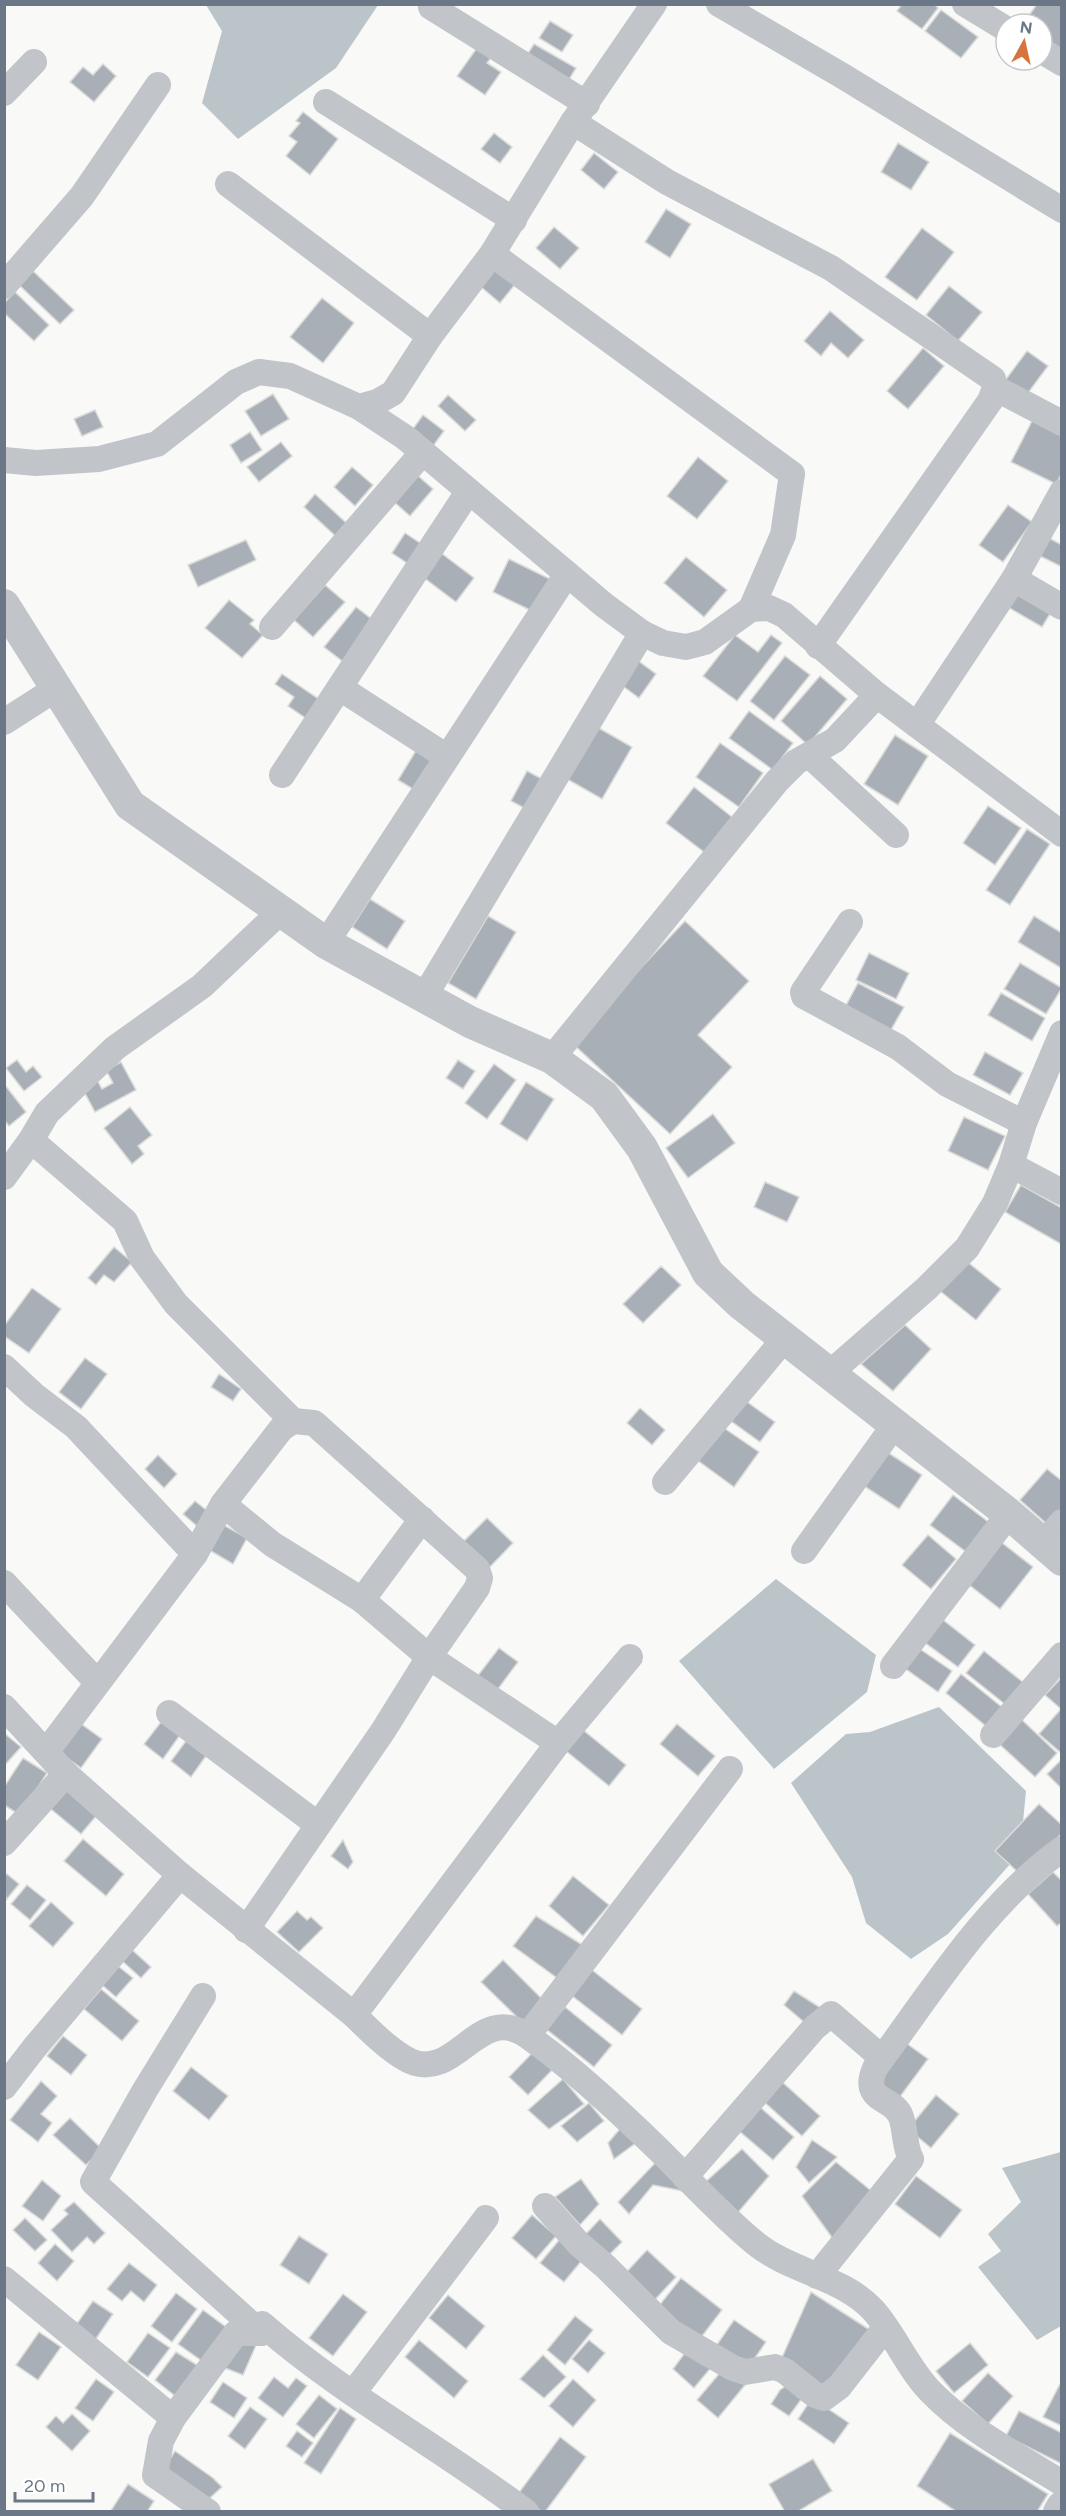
<svg xmlns="http://www.w3.org/2000/svg" width="1066" height="2516" viewBox="0 0 1066 2516" font-family="Figtree,sans-serif">
<style>
.water{fill:#bbc4c9}
.building{fill:#a9afb6;stroke:#dbdcda;stroke-width:1.5}
.lines{fill:none;stroke-linecap:round;stroke-linejoin:round}
.minor{stroke:#c1c5c9;stroke-width:26}
.tertiary{stroke:#c1c5c9;stroke-width:32}
</style>
<rect width="100%" height="100%" fill="#f9faf8"/>
<!-- water -->
<g class="water">
<polygon points="206,5 378,5 336,68 238,139 202,103 222,31"/>
<polygon points="776,1579 876,1655 867,1692 774,1769 679,1661"/>
<polygon points="939,1707 1026,1791 1020,1853 948,1934 911,1959 866,1923 852,1877 791,1783 846,1734 870,1732"/>
<polygon points="1061,2152 1061,2326 1037,2340 978,2267 1001,2251 988,2234 1021,2202 1002,2168"/>
</g>
<!-- building -->
<g class="building">
<polygon points="902,4 934,4 938,8 922,29 897,11"/>
<polygon points="1037,4 1062,4 1062,54 1042,41 1042,24 1023,24"/>
<polygon points="941,10 978,37 961,58 925,31"/>
<polygon points="550,21 573,35 562,52 539,38"/>
<polygon points="534,44 576,68 567,83 525,58"/>
<polygon points="479,45 493,55 487,63 501,72 485,95 457,76"/>
<polygon points="103,64 116,76 94,102 70,82 83,67 93,75"/>
<polygon points="303,112 338,139 310,175 286,156 297,142 289,136 300,123 296,121"/>
<polygon points="494,133 512,147 500,163 481,149"/>
<polygon points="898,143 929,162 911,190 881,172"/>
<polygon points="594,153 618,172 604,189 581,170"/>
<polygon points="666,209 691,224 670,258 645,242"/>
<polygon points="554,227 579,248 560,269 536,248"/>
<polygon points="922,228 954,252 917,300 885,277"/>
<polygon points="498,266 517,282 500,303 481,287"/>
<polygon points="33,271 74,310 60,324 19,285"/>
<polygon points="949,286 982,312 958,341 926,315"/>
<polygon points="15,292 49,325 34,341 4,313 4,303"/>
<polygon points="322,298 354,323 323,363 290,337"/>
<polygon points="830,311 864,340 848,358 831,343 821,356 804,341"/>
<polygon points="923,348 944,366 908,409 887,391"/>
<polygon points="1027,351 1048,366 1022,401 1001,386"/>
<polygon points="273,394 289,419 261,436 245,411"/>
<polygon points="448,395 476,420 465,431 438,406"/>
<polygon points="95,410 103,427 82,436 74,419"/>
<polygon points="423,415 444,431 428,453 407,437"/>
<polygon points="1032,421 1062,435 1062,473 1056,484 1011,462"/>
<polygon points="250,432 262,450 241,463 230,445"/>
<polygon points="281,442 292,456 259,482 247,467"/>
<polygon points="698,457 728,481 697,519 667,496"/>
<polygon points="352,467 373,485 355,506 334,487"/>
<polygon points="416,474 433,489 410,516 393,501"/>
<polygon points="315,494 355,531 343,543 304,507"/>
<polygon points="1008,505 1032,522 1003,562 979,545"/>
<polygon points="405,533 429,549 416,569 392,553"/>
<polygon points="1047,537 1062,545 1062,567 1038,555"/>
<polygon points="246,540 256,560 198,587 188,565"/>
<polygon points="437,550 474,578 456,602 419,574"/>
<polygon points="686,557 727,590 704,617 664,583"/>
<polygon points="509,559 550,579 534,612 493,592"/>
<polygon points="325,585 345,602 313,637 294,620"/>
<polygon points="1017,588 1053,609 1042,627 1006,606"/>
<polygon points="229,600 254,620 250,624 263,635 242,658 205,628"/>
<polygon points="356,607 378,624 346,664 324,647"/>
<polygon points="735,635 758,652 771,635 782,643 737,701 703,676"/>
<polygon points="785,656 810,675 774,720 750,701"/>
<polygon points="633,657 656,674 639,698 616,681"/>
<polygon points="282,674 320,700 307,719 288,706 294,697 275,684"/>
<polygon points="820,676 847,699 808,745 781,721"/>
<polygon points="749,711 793,743 773,770 729,738"/>
<polygon points="597,727 632,747 602,799 567,779"/>
<polygon points="895,735 928,756 898,805 864,784"/>
<polygon points="720,743 763,773 739,807 696,777"/>
<polygon points="417,749 437,762 418,792 398,780"/>
<polygon points="527,771 544,780 528,810 511,801"/>
<polygon points="694,787 732,817 704,852 666,823"/>
<polygon points="988,806 1021,828 995,865 963,843"/>
<polygon points="1027,829 1050,844 1010,905 986,890"/>
<polygon points="370,899 405,921 387,949 352,927"/>
<polygon points="488,916 516,932 476,999 448,983"/>
<polygon points="1034,916 1062,933 1061,968 1018,942"/>
<polygon points="685,921 749,981 698,1035 732,1067 670,1134 571,1042"/>
<polygon points="869,953 909,973 896,999 856,980"/>
<polygon points="1020,963 1062,988 1046,1014 1004,989"/>
<polygon points="858,983 904,1007 888,1035 843,1011"/>
<polygon points="1001,993 1045,1018 1032,1041 988,1015"/>
<polygon points="985,1052 1023,1073 1010,1095 973,1075"/>
<polygon points="17,1060 26,1072 33,1066 42,1077 24,1091 6,1068"/>
<polygon points="458,1060 475,1071 463,1089 446,1078"/>
<polygon points="121,1062 136,1090 95,1112 80,1084 95,1076 102,1089 113,1083 106,1070"/>
<polygon points="494,1064 516,1080 487,1119 465,1103"/>
<polygon points="526,1082 554,1099 527,1141 500,1124"/>
<polygon points="5,1085 26,1112 9,1126 4,1120"/>
<polygon points="130,1107 152,1135 138,1146 144,1154 132,1164 104,1128"/>
<polygon points="713,1114 735,1143 688,1178 666,1148"/>
<polygon points="964,1117 1005,1136 988,1170 948,1151"/>
<polygon points="765,1182 799,1197 787,1222 754,1207"/>
<polygon points="1021,1185 1062,1208 1061,1244 1005,1212"/>
<polygon points="114,1247 132,1262 114,1282 104,1275 96,1285 88,1278"/>
<polygon points="965,1260 1001,1289 976,1320 940,1291"/>
<polygon points="661,1266 681,1285 643,1323 623,1304"/>
<polygon points="32,1288 61,1309 29,1353 4,1336 4,1326"/>
<polygon points="905,1325 931,1349 893,1391 861,1364"/>
<polygon points="85,1358 107,1374 81,1409 59,1392"/>
<polygon points="219,1374 241,1389 233,1401 211,1387"/>
<polygon points="743,1399 775,1422 760,1442 728,1419"/>
<polygon points="640,1408 665,1430 652,1445 627,1423"/>
<polygon points="721,1426 759,1452 734,1487 697,1460"/>
<polygon points="884,1450 922,1475 899,1509 861,1484"/>
<polygon points="158,1455 177,1474 164,1488 145,1469"/>
<polygon points="1047,1469 1062,1481 1062,1510 1048,1525 1020,1500"/>
<polygon points="953,1495 991,1524 969,1554 930,1525"/>
<polygon points="195,1501 210,1513 198,1527 183,1514"/>
<polygon points="487,1518 513,1543 487,1570 460,1545"/>
<polygon points="218,1522 247,1538 233,1564 204,1547"/>
<polygon points="928,1535 956,1559 931,1589 902,1565"/>
<polygon points="1001,1542 1033,1567 1000,1609 968,1584"/>
<polygon points="938,1616 975,1645 958,1667 920,1639"/>
<polygon points="917,1647 952,1671 938,1692 903,1667"/>
<polygon points="499,1648 518,1662 495,1693 476,1678"/>
<polygon points="984,1651 1024,1683 1006,1705 966,1673"/>
<polygon points="961,1674 1003,1708 987,1727 946,1693"/>
<polygon points="1062,1677 1062,1750 1060,1752 1039,1734 1061,1709 1045,1695"/>
<polygon points="1020,1718 1057,1753 1035,1777 997,1742"/>
<polygon points="77,1721 102,1739 81,1768 56,1750"/>
<polygon points="161,1722 180,1735 163,1759 144,1744"/>
<polygon points="677,1724 715,1756 698,1776 660,1744"/>
<polygon points="583,1730 626,1765 609,1786 566,1751"/>
<polygon points="4,1733 21,1747 4,1766"/>
<polygon points="186,1741 206,1756 191,1777 171,1761"/>
<polygon points="23,1758 47,1773 20,1815 4,1805 4,1787"/>
<polygon points="1062,1759 1062,1789 1047,1774"/>
<polygon points="62,1785 97,1815 81,1834 46,1805"/>
<polygon points="1039,1804 1062,1825 1062,1833 1022,1876 995,1851"/>
<polygon points="83,1839 124,1874 106,1896 64,1861"/>
<polygon points="343,1840 353,1862 348,1869 331,1856"/>
<polygon points="1053,1872 1062,1881 1062,1922 1057,1926 1028,1894"/>
<polygon points="7,1874 19,1884 6,1900 4,1877"/>
<polygon points="573,1876 609,1905 583,1936 549,1906"/>
<polygon points="27,1885 46,1900 30,1920 11,1904"/>
<polygon points="51,1902 74,1923 53,1947 29,1926"/>
<polygon points="297,1911 307,1920 311,1917 323,1928 299,1952 277,1932"/>
<polygon points="536,1916 589,1949 564,1983 513,1946"/>
<polygon points="130,1948 151,1967 141,1978 120,1959"/>
<polygon points="503,1960 544,2001 523,2023 481,1982"/>
<polygon points="118,1966 133,1978 116,1997 102,1985"/>
<polygon points="592,1970 642,2009 622,2035 571,1995"/>
<polygon points="101,1989 139,2021 122,2041 84,2009"/>
<polygon points="794,1991 824,2010 811,2028 784,2005"/>
<polygon points="565,2007 612,2045 594,2067 546,2029"/>
<polygon points="63,2036 87,2055 71,2075 47,2056"/>
<polygon points="906,2043 928,2059 899,2098 877,2082"/>
<polygon points="535,2050 554,2068 528,2095 509,2077"/>
<polygon points="191,2067 228,2096 209,2120 173,2091"/>
<polygon points="563,2079 584,2104 549,2129 528,2110"/>
<polygon points="780,2080 820,2116 802,2136 762,2100"/>
<polygon points="41,2081 57,2096 41,2114 52,2123 38,2142 10,2120"/>
<polygon points="936,2095 959,2114 931,2148 908,2129"/>
<polygon points="589,2103 604,2121 577,2142 561,2126"/>
<polygon points="760,2107 794,2137 773,2160 739,2131"/>
<polygon points="70,2118 102,2149 86,2165 53,2135"/>
<polygon points="624,2124 640,2140 614,2159 608,2143"/>
<polygon points="812,2140 837,2157 809,2183 796,2167"/>
<polygon points="742,2149 769,2176 735,2216 702,2185"/>
<polygon points="656,2162 683,2191 653,2185 629,2214 618,2202"/>
<polygon points="836,2162 880,2198 836,2243 802,2196"/>
<polygon points="916,2176 962,2210 940,2238 895,2204"/>
<polygon points="581,2179 599,2204 580,2225 555,2197"/>
<polygon points="42,2180 61,2196 43,2221 22,2206"/>
<polygon points="74,2202 105,2233 94,2244 87,2237 72,2252 51,2230 68,2214 64,2210"/>
<polygon points="532,2215 556,2236 536,2259 512,2238"/>
<polygon points="25,2218 47,2240 35,2251 13,2230"/>
<polygon points="600,2219 622,2242 607,2257 584,2236"/>
<polygon points="299,2236 328,2254 309,2284 280,2265"/>
<polygon points="560,2239 583,2259 564,2282 540,2263"/>
<polygon points="55,2244 74,2261 57,2281 38,2263"/>
<polygon points="647,2250 676,2277 649,2306 620,2279"/>
<polygon points="129,2263 157,2285 144,2302 131,2291 122,2301 107,2289"/>
<polygon points="681,2278 722,2310 696,2344 654,2312"/>
<polygon points="811,2292 870,2330 825,2391 780,2362"/>
<polygon points="176,2293 197,2309 172,2342 151,2326"/>
<polygon points="343,2294 367,2312 333,2356 309,2338"/>
<polygon points="448,2295 485,2326 466,2349 429,2318"/>
<polygon points="93,2301 113,2314 93,2343 73,2329"/>
<polygon points="203,2310 226,2327 202,2361 178,2344"/>
<polygon points="575,2316 593,2330 565,2365 547,2350"/>
<polygon points="734,2320 766,2342 748,2368 716,2346"/>
<polygon points="39,2332 61,2347 38,2380 16,2365"/>
<polygon points="148,2333 170,2348 148,2377 127,2362"/>
<polygon points="239,2336 257,2343 243,2375 225,2368"/>
<polygon points="419,2340 468,2381 454,2398 405,2357"/>
<polygon points="589,2340 605,2353 588,2373 572,2359"/>
<polygon points="970,2343 988,2365 954,2393 936,2371"/>
<polygon points="690,2346 714,2364 694,2388 673,2369"/>
<polygon points="176,2352 205,2370 179,2399 155,2380"/>
<polygon points="543,2355 566,2377 544,2398 520,2379"/>
<polygon points="724,2368 745,2385 718,2418 697,2400"/>
<polygon points="988,2373 1013,2396 988,2424 962,2401"/>
<polygon points="274,2377 288,2388 296,2378 307,2386 283,2417 258,2398"/>
<polygon points="96,2379 114,2392 93,2421 75,2408"/>
<polygon points="573,2379 596,2400 573,2427 549,2406"/>
<polygon points="223,2382 247,2398 234,2418 210,2402"/>
<polygon points="792,2382 806,2393 789,2416 771,2404 780,2390"/>
<polygon points="1060,2384 1062,2384 1062,2426 1043,2417"/>
<polygon points="319,2395 337,2409 314,2438 296,2424"/>
<polygon points="812,2398 849,2423 834,2444 798,2419"/>
<polygon points="250,2407 267,2419 245,2449 228,2436"/>
<polygon points="340,2408 356,2419 321,2474 304,2463"/>
<polygon points="1019,2411 1062,2433 1062,2464 1006,2436"/>
<polygon points="72,2414 90,2431 72,2451 46,2427 56,2416 63,2423"/>
<polygon points="297,2431 313,2443 302,2457 286,2446"/>
<polygon points="950,2433 1048,2494 1037,2512 957,2512 917,2486"/>
<polygon points="560,2437 586,2457 545,2512 542,2512 518,2494"/>
<polygon points="175,2451 213,2478 222,2487 202,2505 161,2473"/>
<polygon points="813,2459 832,2491 797,2512 785,2512 769,2484"/>
<polygon points="128,2484 154,2501 147,2512 110,2512"/>
</g>
<g class="lines">
<!-- minor -->
<g class="minor">
<polyline points="719,4 841,75 1062,210"/>
<polyline points="965,4 1006,29"/>
<polyline points="431,7 587,104"/>
<polyline points="1042,51 1062,63"/>
<polyline points="4,93 34,62"/>
<polyline points="326,102 514,220"/>
<polyline points="573,122 667,182 831,268 993,379 995,388 990,401 818,646"/>
<polyline points="228,184 430,336"/>
<polyline points="492,254 792,474 783,535 751,609"/>
<polyline points="4,286 82,196 158,85"/>
<polyline points="995,388 1062,423"/>
<polyline points="359,407 406,438 604,605 642,633 663,643 686,647 705,642 751,609 769,608 784,615 877,695 1062,834"/>
<polyline points="4,460 36,463 99,459 157,444 236,382 259,372 290,376 359,407 377,402 393,393 430,336 492,254 573,122 654,4"/>
<polyline points="1014,579 1062,607"/>
<polyline points="272,627 423,452"/>
<polyline points="340,688 447,757"/>
<polyline points="4,722 57,688"/>
<polyline points="917,725 1014,579 1062,492"/>
<polyline points="809,755 896,835"/>
<polyline points="282,775 468,492"/>
<polyline points="850,922 803,992 804,996 898,1047 947,1084 1024,1123"/>
<polyline points="326,943 567,574"/>
<polyline points="424,997 642,633"/>
<polyline points="552,1058 777,781 796,762 835,740 877,695"/>
<polyline points="31,1140 125,1221 142,1258 176,1304 293,1421"/>
<polyline points="1011,1165 1062,1192"/>
<polyline points="4,1177 31,1140 47,1113 115,1048 202,986 281,911"/>
<polyline points="4,1367 34,1395 76,1427 195,1554"/>
<polyline points="830,1373 927,1288 967,1248 995,1203 1011,1165 1024,1123 1062,1033"/>
<polyline points="665,1482 785,1338"/>
<polyline points="223,1504 272,1544 362,1600 429,1657 383,1731 246,1930"/>
<polyline points="1043,1544 1062,1522"/>
<polyline points="804,1551 895,1424"/>
<polyline points="4,1583 97,1682"/>
<polyline points="362,1600 422,1519"/>
<polyline points="893,1666 1009,1514"/>
<path d="M4 1707 66 1774 180 1875 354 2015C369 2030 391 2052 410 2061 457 2082 479 2000 529 2037 573 2068 621 2113 660 2151 691 2182 721 2215 755 2243 790 2272 843 2277 873 2310 894 2333 908 2369 931 2392 968 2430 1017 2455 1062 2483"/>
<polyline points="169,1713 317,1824"/>
<polyline points="993,1735 1062,1655"/>
<polyline points="46,1752 195,1554 223,1504 281,1429 293,1421 314,1423 477,1569 480,1578 477,1588 429,1657 558,1743 630,1657"/>
<polyline points="4,1843 66,1774"/>
<polyline points="203,1996 145,2090 93,2182 261,2333"/>
<polyline points="354,2015 558,1743"/>
<polyline points="528,2035 730,1769"/>
<polyline points="4,2087 35,2047 180,1875"/>
<polyline points="685,2177 814,2028 831,2014 882,2058"/>
<polyline points="545,2206 579,2244 606,2267 671,2332 733,2368 745,2372 775,2367 785,2371 815,2395 824,2398 839,2387 885,2328"/>
<path d="M817 2276 911 2159C904 2146 906 2131 901 2117 894 2096 860 2103 875 2068 931 1993 985 1904 1062 1849"/>
<polyline points="4,2279 173,2418"/>
<polyline points="353,2393 486,2218"/>
<path d="M208 2512 155 2475 161 2441 173 2418 236 2333H261L262 2324C343 2395 440 2447 526 2512"/>
</g>
<!-- tertiary -->
<g class="tertiary">
<polyline points="4,605 130,805 326,943 470,1022 552,1058 604,1096 642,1148 708,1273 742,1305 1009,1514 1062,1560"/>
<polyline points="1059,2512 1062,2507"/>
</g>
</g>
<!-- border -->
<rect width="1066" height="2516" fill="none" stroke="#6b7786" stroke-width="12"/>
<!-- north arrow -->
<g transform="translate(1024 42) rotate(8)"><circle r="28" fill="#ffffff" stroke="#c4c9cf" stroke-width="1.5"/>
<path d="M0-4.5L10 22L0 15L-10 22Z" fill="#d5743c"/>
<text y="-9" font-size="16" font-weight="bold" text-anchor="middle" fill="#6b7786">N</text>
</g>
<!-- scale -->
<path d="M15 2492v9h78v-9" fill="none" stroke="#6b7786" stroke-width="3"/>
<text x="24" y="2492" font-size="18" fill="#6b7786" stroke="#ffffff" stroke-width="4.5" paint-order="stroke">20 m</text>
</svg>
